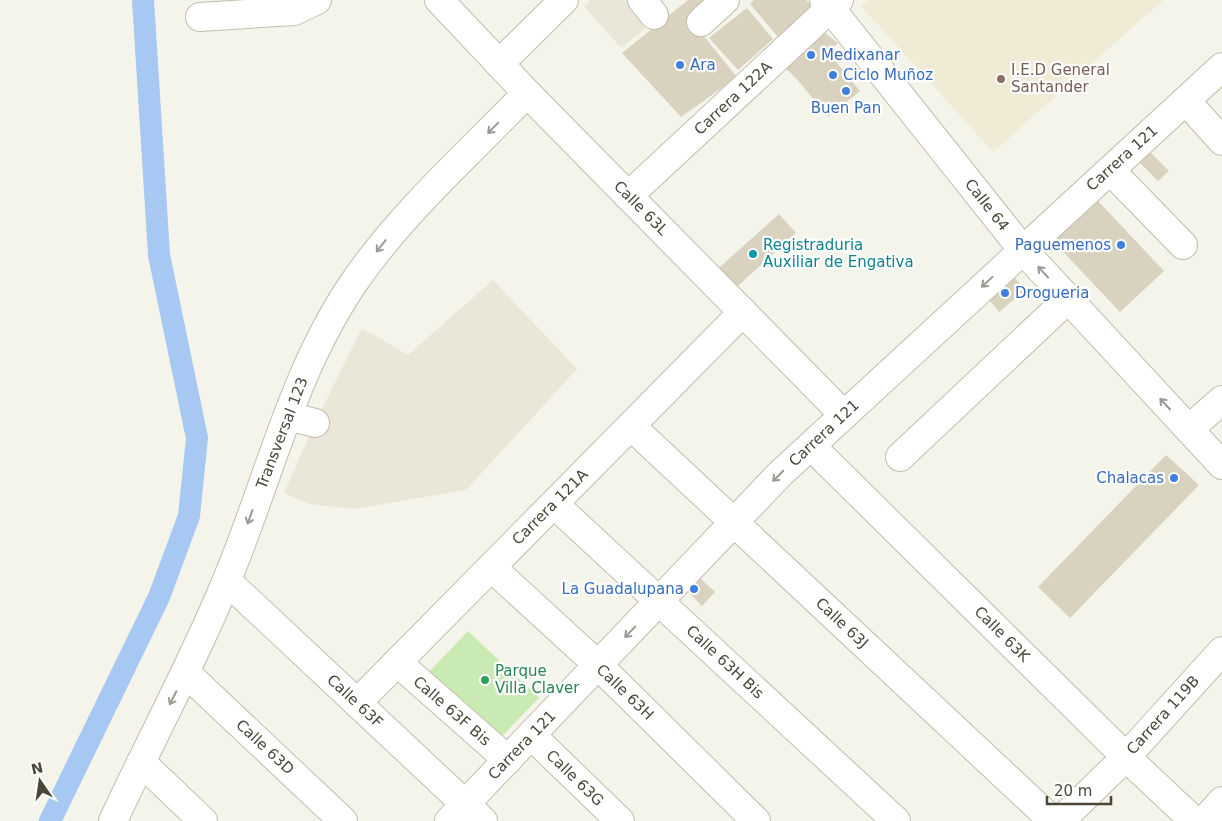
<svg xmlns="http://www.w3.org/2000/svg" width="1222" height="821" viewBox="0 0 1222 821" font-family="'DejaVu Sans',sans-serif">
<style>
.residential{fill:#eae7d8}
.education{fill:#efebd4}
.green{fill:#c9eab2}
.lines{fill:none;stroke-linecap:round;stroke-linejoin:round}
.canal{stroke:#a6c8f3;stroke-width:22}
.building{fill:#d8d2bf}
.minor-casing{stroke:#c2bdac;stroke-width:30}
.minor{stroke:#fff;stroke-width:28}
.oneway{stroke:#9b9992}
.shop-dot{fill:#3f7fe0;stroke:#fff;stroke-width:2}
.education-dot{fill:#8d6e63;stroke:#fff;stroke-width:2}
.culture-dot{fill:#0f9aa8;stroke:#fff;stroke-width:2}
.leisure-dot{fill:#2e9e5b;stroke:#fff;stroke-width:2}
.labels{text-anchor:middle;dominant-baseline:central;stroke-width:4.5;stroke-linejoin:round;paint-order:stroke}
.shop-label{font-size:15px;fill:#366cbe;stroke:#fff;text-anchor:start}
.education-label{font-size:15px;fill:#785e54;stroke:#fff;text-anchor:start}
.street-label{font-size:15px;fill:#4a4638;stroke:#fff}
.culture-label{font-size:15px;fill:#0d838f;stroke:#fff;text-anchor:start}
.leisure-label{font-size:15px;fill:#27864d;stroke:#fff;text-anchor:start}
</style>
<rect width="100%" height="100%" fill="#f5f4ea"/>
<!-- residential -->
<g class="residential">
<polygon points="591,0 632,0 652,23 621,48 584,6"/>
<polygon points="493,280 577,369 466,490 355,509 309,504 284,493 315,423 362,328 408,355"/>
</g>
<!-- education -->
<polygon class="education" points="868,0 1163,0 993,152 861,6"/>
<!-- green -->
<polygon class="green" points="468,631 539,698 499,739 428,673"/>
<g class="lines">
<!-- canal -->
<polyline class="canal" points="50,821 159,597 189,516 197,438 159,255 143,0"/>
</g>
<!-- building -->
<g class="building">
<polygon points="688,0 710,0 689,18 737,77 681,117 622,53"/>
<polygon points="754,0 806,0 816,9 778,37 750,4"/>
<polygon points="747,8 773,39 738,70 709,38"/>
<polygon points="825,33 838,43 828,52 860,91 828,117 796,78 784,67"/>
<polygon points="1147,149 1169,171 1158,181 1136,159"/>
<polygon points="1097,200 1164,271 1120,312 1053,241"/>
<polygon points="779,214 796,233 729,294 711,275"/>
<polygon points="1011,273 1025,290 999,312 985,295"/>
<polygon points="1166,455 1199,485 1070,618 1038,587"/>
<polygon points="699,577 715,592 702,606 686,590"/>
</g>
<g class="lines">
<defs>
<g id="minor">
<polyline points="439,0 527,93 844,415"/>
<polyline points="642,0 654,15"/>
<polyline points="824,0 1022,249 1222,465"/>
<polyline points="200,17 294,11 317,0"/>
<polyline points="701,22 725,0"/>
<polyline points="499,64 564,0"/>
<polyline points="1186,101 1222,141"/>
<polyline points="1110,170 1183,245"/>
<polyline points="628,196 839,0"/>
<polyline points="288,416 315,423"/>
<polyline points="631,426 1053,821"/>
<polyline points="1189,429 1222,400"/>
<polyline points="811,446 1126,757 1194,821"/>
<polyline points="900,457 1068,299"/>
<polyline points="554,504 896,821"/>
<polyline points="491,567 598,665 756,821"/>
<polyline points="227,581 483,821"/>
<polyline points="397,662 508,760"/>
<polyline points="186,673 343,821"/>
<polyline points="357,703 743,312"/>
<polyline points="531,735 620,821"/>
<polyline points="141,762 203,821"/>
<path d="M113 821C150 741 192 664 226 582 269 480 293 369 357 278 403 212 471 151 527 93"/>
<polyline points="449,821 780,474 1222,67"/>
<polyline points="1060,821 1126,757 1222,651"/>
<polyline points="1204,821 1222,801"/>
</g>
</defs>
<!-- minor casing -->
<use href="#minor" class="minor-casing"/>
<!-- minor -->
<use href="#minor" class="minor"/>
</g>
<!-- one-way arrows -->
<defs><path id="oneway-shaft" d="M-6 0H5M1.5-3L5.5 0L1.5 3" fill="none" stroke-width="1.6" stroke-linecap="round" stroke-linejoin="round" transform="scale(1.25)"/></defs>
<g class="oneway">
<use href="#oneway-shaft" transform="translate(493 128) rotate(134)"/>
<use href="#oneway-shaft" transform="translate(381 246) rotate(128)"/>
<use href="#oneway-shaft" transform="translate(1043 272) rotate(-133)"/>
<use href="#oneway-shaft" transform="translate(987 282) rotate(137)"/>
<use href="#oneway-shaft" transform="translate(1165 404) rotate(-133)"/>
<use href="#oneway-shaft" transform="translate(778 476) rotate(135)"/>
<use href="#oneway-shaft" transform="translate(250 517) rotate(110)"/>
<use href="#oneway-shaft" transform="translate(630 632) rotate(134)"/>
<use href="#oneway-shaft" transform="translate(173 698) rotate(117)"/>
</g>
<!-- markers -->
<g class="shop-dot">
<circle cx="811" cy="55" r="5"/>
<circle cx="680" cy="65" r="5"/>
<circle cx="833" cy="75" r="5"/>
<circle cx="846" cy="91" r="5"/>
<circle cx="1121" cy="245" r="5"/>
<circle cx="1005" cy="293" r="5"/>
<circle cx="1174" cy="478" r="5"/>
<circle cx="694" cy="589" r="5"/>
</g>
<circle class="education-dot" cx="1001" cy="79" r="5"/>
<circle class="culture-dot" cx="753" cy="254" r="5"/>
<circle class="leisure-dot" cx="485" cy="680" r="5"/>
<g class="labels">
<!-- shop labels -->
<g class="shop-label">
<text x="821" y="55">Medixanar</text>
<text x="690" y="65">Ara</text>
<text x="843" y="75">Ciclo Muñoz</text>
<text x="846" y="108" text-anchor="middle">Buen Pan</text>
<text x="1111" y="245" text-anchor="end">Paguemenos</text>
<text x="1015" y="293">Drogueria</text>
<text x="1164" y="478" text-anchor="end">Chalacas</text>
<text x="684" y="589" text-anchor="end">La Guadalupana</text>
</g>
<!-- education labels -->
<g class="education-label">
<text x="1011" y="70">I.E.D General<tspan x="1011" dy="17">Santander</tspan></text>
</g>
<!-- street labels -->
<g class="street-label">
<text transform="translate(733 98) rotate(-43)">Carrera 122A</text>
<text transform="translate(1122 158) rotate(-42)">Carrera 121</text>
<text transform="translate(987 205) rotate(52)">Calle 64</text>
<text transform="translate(641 208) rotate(45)">Calle 63L</text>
<text transform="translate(282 433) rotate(-69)">Transversal 123</text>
<text transform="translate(824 433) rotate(-43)">Carrera 121</text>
<text transform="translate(550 507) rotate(-45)">Carrera 121A</text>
<text transform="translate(842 623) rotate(43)">Calle 63J</text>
<text transform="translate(1002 634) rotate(45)">Calle 63K</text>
<text transform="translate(725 662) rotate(43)">Calle 63H Bis</text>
<text transform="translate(625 692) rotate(44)">Calle 63H</text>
<text transform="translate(355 701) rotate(43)">Calle 63F</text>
<text transform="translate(452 711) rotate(41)">Calle 63F Bis</text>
<text transform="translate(1163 715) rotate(-48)">Carrera 119B</text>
<text transform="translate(522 745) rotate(-46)">Carrera 121</text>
<text transform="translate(265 747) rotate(43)">Calle 63D</text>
<text transform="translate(575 778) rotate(44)">Calle 63G</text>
</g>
<!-- culture labels -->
<g class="culture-label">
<text x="763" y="245">Registraduria<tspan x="763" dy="17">Auxiliar de Engativa</tspan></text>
</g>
<!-- leisure labels -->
<g class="leisure-label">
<text x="495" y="671">Parque<tspan x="495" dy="17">Villa Claver</tspan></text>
</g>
</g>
<!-- north arrow -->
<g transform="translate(40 781) rotate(347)" stroke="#ffffff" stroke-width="4" paint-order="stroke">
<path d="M0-4L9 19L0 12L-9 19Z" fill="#4a4638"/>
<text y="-8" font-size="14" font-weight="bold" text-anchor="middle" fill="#4a4638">N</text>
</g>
<!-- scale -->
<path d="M1047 796v8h64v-8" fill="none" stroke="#4a4638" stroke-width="2.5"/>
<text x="1054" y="796" font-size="15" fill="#4a4638" stroke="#ffffff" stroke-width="4" paint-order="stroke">20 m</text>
</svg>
